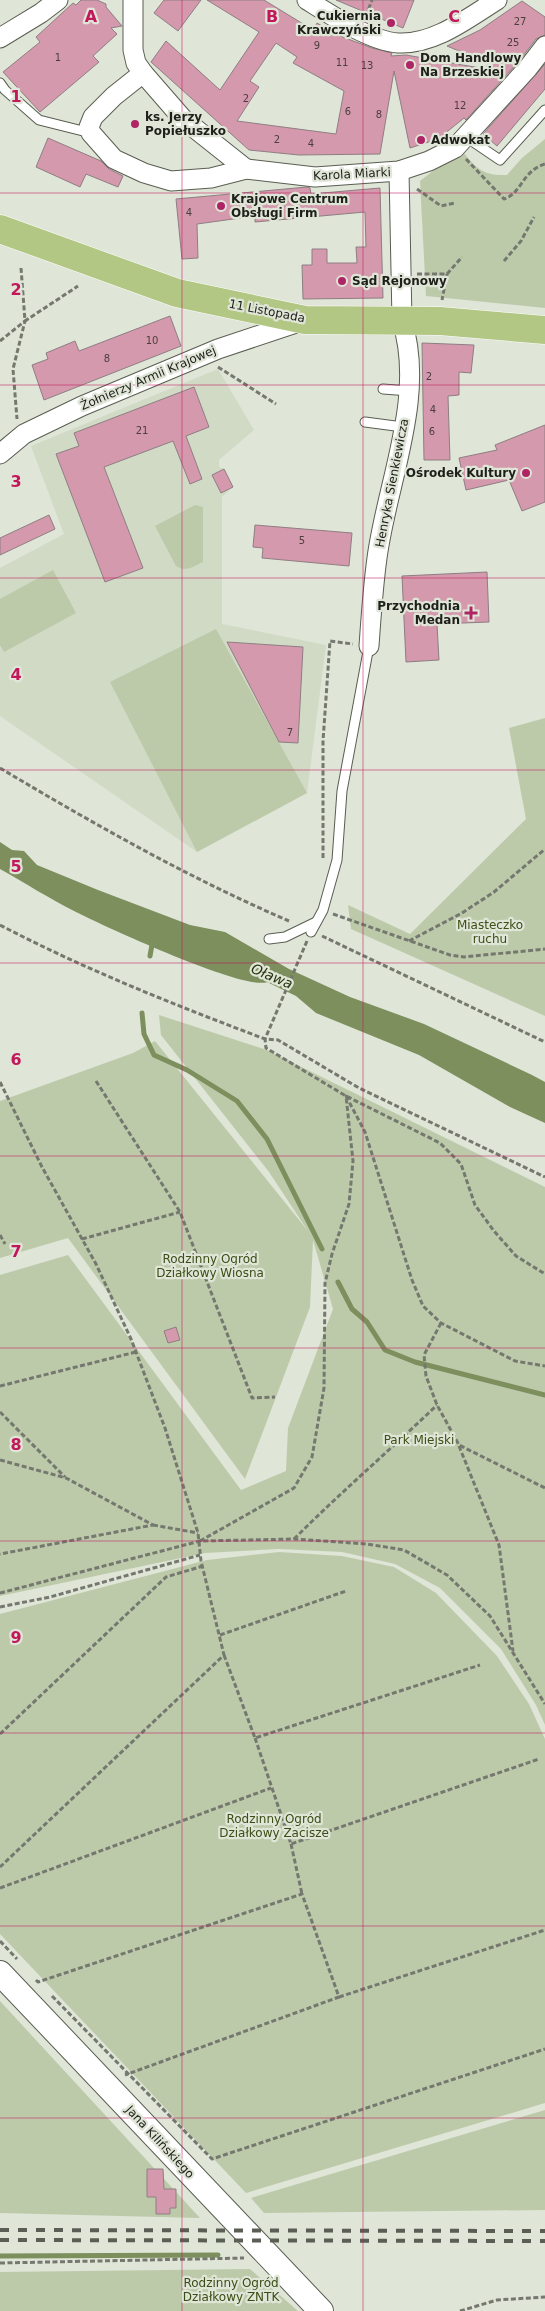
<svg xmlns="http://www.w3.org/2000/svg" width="545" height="2311" viewBox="0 0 545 2311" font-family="'DejaVu Sans',sans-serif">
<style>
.built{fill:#d1dac5}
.green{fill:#bdcaaa}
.water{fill:#7c8f5d}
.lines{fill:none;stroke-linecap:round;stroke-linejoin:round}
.stream{stroke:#7c8f5d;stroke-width:5}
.building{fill:#d499ac;stroke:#8e7e83;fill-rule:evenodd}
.service-casing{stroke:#595e51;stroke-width:11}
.minor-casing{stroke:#595e51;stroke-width:21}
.tertiary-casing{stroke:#595e51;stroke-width:26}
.primary-casing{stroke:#fff;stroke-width:29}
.path{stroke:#75786f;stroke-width:3;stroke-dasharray:5 2.5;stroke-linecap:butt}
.service{stroke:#fff;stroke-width:9}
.minor{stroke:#fff;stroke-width:19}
.tertiary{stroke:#fff;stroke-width:24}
.primary{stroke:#b2c783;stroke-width:28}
.rail{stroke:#5b5e55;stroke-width:4;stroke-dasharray:9 9;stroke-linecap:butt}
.grid{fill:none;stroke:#c2185b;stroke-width:1;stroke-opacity:0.55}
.poi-dot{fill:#ae2465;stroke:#dfe5d7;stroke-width:2}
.labels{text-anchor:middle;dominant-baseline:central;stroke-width:4.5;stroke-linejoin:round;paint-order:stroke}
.number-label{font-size:10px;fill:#4b3e3e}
.poi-label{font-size:12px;font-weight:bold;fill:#1d1f19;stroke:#dfe5d7;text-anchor:start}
.street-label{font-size:12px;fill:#1d1f19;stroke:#dfe5d7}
.park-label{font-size:12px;fill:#3b4d14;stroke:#dfe5d7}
.water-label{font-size:14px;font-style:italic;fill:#27340d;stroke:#dfe5d7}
.grid-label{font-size:16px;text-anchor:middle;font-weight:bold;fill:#c2185b;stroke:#dfe5d7;stroke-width:4.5;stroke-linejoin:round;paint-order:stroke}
</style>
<rect width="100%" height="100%" fill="#dfe5d7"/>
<!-- built -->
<polygon class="built" points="218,369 254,430 219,460 219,467 224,469 233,487 222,497 222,624 326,645 307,793 197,852 0,716 0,568 64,534 31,446"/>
<!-- green -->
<g class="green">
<path d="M545 139V308L426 296 420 181 461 149C475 168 483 176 507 175L522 158Z"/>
<path d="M195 505 203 507V562C194 566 186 573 176 566L155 526Z"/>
<polygon points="53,570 76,613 4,652 0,645 0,599"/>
<polygon points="216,629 307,793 197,852 110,682"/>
<polygon points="545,718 545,1016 351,929 348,905 410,934 526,819 509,728"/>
<polygon points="159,1015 267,1050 545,1187 545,1725 536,1705 501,1649 440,1588 395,1564 342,1552 279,1549 205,1553 0,1596 0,1275 68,1255 241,1490 286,1471 288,1428 333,1309 313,1240 310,1307 245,1479 68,1238 0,1258 0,1101 133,1053 155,1041 308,1231 269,1172 161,1035"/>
<polygon points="279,1552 342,1556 394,1567 436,1593 497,1656 529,1704 545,1739 545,2103 246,2193 0,1934 0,1614 207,1560"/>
<polygon points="0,2001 200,2218 0,2213"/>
<polygon points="545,2110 545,2210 264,2213 251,2198"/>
<polygon points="250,2269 298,2311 0,2311 0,2272"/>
</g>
<!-- water -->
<path class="water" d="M0 842 12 850 24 851 37 865 98 890 190 925 225 932 289 969 350 997 424 1024 532 1075 545 1082V1123L510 1107 419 1055 316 1013 296 996 267 982C244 991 104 926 76 912 50 899 25 883 0 869Z"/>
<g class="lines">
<!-- stream -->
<g class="stream">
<polyline points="150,956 153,939"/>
<polyline points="142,1013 144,1034 154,1055 187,1070 237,1101 267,1139 322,1249"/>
<polyline points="338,1282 352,1309 367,1322 385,1350 415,1362 545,1395"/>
<polyline points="0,2256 218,2255"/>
</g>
</g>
<!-- building -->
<g class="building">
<polygon points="81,0 97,0 106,4 106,7 122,26 111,28 117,34 93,56 99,62 40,112 3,72 40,42 36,37 73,3 76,5"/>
<polygon points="164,0 201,0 178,31 154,13"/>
<path d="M207 0H264L313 30 317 23 340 36 372 48 392 53 391 56 406 55 486 69 488 63 447 46 480 30 522 1 545 17V35L536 39 519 61 466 120 464 118 438 139 410 148 394 71 380 154 299 155 249 150 151 62 166 41 220 90 259 32ZM276 43 297 57 293 63 344 91 336 134 237 121 259 87 250 81Z"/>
<polygon points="336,0 414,0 403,28"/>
<polygon points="545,64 545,89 497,146 483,134"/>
<polygon points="48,138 101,161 109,169 123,176 118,187 86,174 80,187 36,167"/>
<polygon points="307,187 310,188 311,194 380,188 383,298 303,299 302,265 312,265 312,249 327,249 327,263 357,263 356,247 366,247 365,212 255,222 255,216 197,224 198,258 182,259 176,199"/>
<polygon points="170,316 181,346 44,400 32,365 48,359 46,353 75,341 79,351"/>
<polygon points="422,343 474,345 471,373 459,372 459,395 448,396 450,460 424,460"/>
<polygon points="194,387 209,427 186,436 202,479 190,484 173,441 104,467 143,568 105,582 56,454 79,446 74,433"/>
<polygon points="545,425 545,502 522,511 509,480 466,490 459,458 497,450 495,445"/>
<polygon points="224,469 233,487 221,493 212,475"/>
<polygon points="49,515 55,529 0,555 0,538"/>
<polygon points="255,525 352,533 349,566 262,558 263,548 253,547"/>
<polygon points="487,572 489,622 437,624 439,660 406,662 402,576"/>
<polygon points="227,642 303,647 298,743 279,742"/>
<polygon points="176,1327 180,1340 168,1343 164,1331"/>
<polygon points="147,2169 163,2169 164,2189 176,2189 176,2208 170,2208 170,2214 156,2214 156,2197 147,2197"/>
</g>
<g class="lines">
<defs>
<g id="service">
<polyline points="0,83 5,90 39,120 91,133"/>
<polyline points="466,137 500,160 545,110"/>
<polyline points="383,389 410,391"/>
<polyline points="365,422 403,427"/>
<polyline points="311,932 323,910 337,860 342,791 369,646"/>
<polyline points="269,939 285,937 316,922"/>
</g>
<g id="minor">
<polyline points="133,0 133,50 136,63 143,73 183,119 246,169"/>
<path d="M307 0C331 15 370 41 398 43 434 45 468 18 497 0"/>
<polyline points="0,38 41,13 58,0"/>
<polyline points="143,73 114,96 93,117 89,127 91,133 114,159 144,173 171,181 211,178 246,169 315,177 399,171 429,161 455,148 528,68 545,46"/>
<polyline points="0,454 24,434 82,406 218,349 302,321"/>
<path d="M369 646C371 617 373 587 377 558 387 482 426 397 402 321L399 171"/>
</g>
<polyline id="tertiary" points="0,1973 321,2311"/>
<polyline id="primary" points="0,229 177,293 305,320 440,321 545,330"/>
</defs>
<!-- service casing -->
<use href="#service" class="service-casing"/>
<!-- minor casing -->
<use href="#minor" class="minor-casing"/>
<!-- tertiary casing -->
<use href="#tertiary" class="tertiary-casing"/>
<!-- primary casing -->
<use href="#primary" class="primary-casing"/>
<!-- path -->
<g class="path">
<polyline points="366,16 372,0"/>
<path d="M466 159 504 199C522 193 522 171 545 164"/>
<polyline points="417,189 441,206 455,203"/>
<polyline points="504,261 521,241 534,217"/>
<polyline points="21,268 25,321 78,286"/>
<polyline points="417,274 447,274 442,300"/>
<polyline points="447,274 462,257"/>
<polyline points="0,341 25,321 13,369 17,419"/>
<polyline points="218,367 276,404"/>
<path d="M0 768C94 824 189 878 289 921"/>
<polyline points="323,858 323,741 330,641 353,644"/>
<polyline points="333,914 450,955 464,957 545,949"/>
<path d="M0 925C86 970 175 1005 265 1039L278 1040 359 1088 545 1177"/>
<polyline points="322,936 545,1042"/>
<polyline points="307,941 265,1039 266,1048 346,1096 440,1143 461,1164 475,1205 494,1231 516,1256 545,1274"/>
<polyline points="409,941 462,913 494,892 545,849"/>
<polyline points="96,1081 180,1212 252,1398 275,1397"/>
<polyline points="0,1082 42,1167 96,1264 131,1339 165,1428 198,1533 201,1561 224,1655 0,1867"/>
<polyline points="0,1235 5,1244"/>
<polyline points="82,1239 180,1212"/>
<polyline points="441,1323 424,1355 426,1376 437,1405 459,1445 545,1488"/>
<polyline points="0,1386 136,1352"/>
<polyline points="0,1412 65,1477"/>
<polyline points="459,1446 499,1545 513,1651"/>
<polyline points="0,1460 66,1478 153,1525 0,1554"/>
<polyline points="153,1525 198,1533"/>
<path d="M294 1539C340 1493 390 1450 437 1405"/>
<polyline points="200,1541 294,1488 312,1457 324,1388 325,1283 332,1254 349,1204 353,1161 346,1096 365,1132 412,1280 423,1306 441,1323 515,1361 545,1366"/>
<polyline points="0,1593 200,1541 294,1539 367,1544 404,1550 447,1575 490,1616 545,1704"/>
<polyline points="0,1607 50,1597 200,1555"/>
<polyline points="220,1635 346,1591"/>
<polyline points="224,1655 255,1738 480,1665"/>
<polyline points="0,1734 166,1577 203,1566"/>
<polyline points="255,1738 291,1844 539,1759"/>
<polyline points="291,1844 302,1894"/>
<polyline points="0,1888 271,1788"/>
<polyline points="0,1941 17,1959"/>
<polyline points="36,1980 38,1982 302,1894 339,1997 125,2075"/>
<polyline points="52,1996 212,2159 545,2049"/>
<polyline points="339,1997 545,1930"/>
<polyline points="0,2263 244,2258"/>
<polyline points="460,2311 497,2300 545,2297"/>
</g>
<!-- service -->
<use href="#service" class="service"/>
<!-- minor -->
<use href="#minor" class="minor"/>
<!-- tertiary -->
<use href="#tertiary" class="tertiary"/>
<!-- primary -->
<use href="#primary" class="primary"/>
<!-- rail -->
<g class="rail">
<polyline points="0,2230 545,2231"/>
<polyline points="0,2240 545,2241"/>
</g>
</g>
<!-- grid -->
<path class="grid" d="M182 0V2311M363 0V2311M0 193H545M0 385H545M0 578H545M0 770H545M0 963H545M0 1156H545M0 1348H545M0 1541H545M0 1733H545M0 1926H545M0 2118H545"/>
<!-- markers -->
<g class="poi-dot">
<circle cx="391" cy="23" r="5"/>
<circle cx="410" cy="65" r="5"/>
<circle cx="135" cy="124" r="5"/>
<circle cx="421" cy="140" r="5"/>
<circle cx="221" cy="206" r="5"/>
<circle cx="342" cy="281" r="5"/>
<circle cx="526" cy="473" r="5"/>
<path d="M468.5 605.5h5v5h5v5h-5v5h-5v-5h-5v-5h5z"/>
</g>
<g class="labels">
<!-- number labels -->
<g class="number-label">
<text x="520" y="21">27</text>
<text x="513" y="42">25</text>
<text x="317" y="45">9</text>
<text x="58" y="57">1</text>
<text x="342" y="62">11</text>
<text x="367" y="65">13</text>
<text x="246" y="98">2</text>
<text x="460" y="105">12</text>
<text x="348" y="111">6</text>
<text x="379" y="114">8</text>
<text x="277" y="139">2</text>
<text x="311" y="143">4</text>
<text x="189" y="212">4</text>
<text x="152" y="340">10</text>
<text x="107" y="358">8</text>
<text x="429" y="376">2</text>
<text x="433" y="409">4</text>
<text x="142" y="430">21</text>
<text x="432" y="431">6</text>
<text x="302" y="540">5</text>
<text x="290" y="732">7</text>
</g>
<!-- poi labels -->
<g class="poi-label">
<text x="381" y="16" text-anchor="end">Cukiernia<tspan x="381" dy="14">Krawczyński</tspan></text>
<text x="420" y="58">Dom Handlowy<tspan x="420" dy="14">Na Brzeskiej</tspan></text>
<text x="145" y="117">ks. Jerzy<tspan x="145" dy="14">Popiełuszko</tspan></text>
<text x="431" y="140">Adwokat</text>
<text x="231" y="199">Krajowe Centrum<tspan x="231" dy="14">Obsługi Firm</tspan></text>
<text x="352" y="281">Sąd Rejonowy</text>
<text x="516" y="473" text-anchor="end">Ośrodek Kultury</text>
<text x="460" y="606" text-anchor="end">Przychodnia<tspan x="460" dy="14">Medan</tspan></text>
</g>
<!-- street labels -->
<g class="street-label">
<text transform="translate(352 174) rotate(-3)">Karola Miarki</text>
<text transform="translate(267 311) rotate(11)">11 Listopada</text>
<text transform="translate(148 378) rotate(-23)">Żołnierzy Armii Krajowej</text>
<text transform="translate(392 483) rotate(-79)">Henryka Sienkiewicza</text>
<text transform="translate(160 2142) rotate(47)">Jana Kilińskiego</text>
</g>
<!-- park labels -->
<g class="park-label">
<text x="490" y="925">Miasteczko<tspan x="490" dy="14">ruchu</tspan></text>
<text x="210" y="1259">Rodzinny Ogród<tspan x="210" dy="14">Działkowy Wiosna</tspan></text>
<text x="419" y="1440">Park Miejski</text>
<text x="274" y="1819">Rodzinny Ogród<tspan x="274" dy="14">Działkowy Zacisze</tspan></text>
<text x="231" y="2283">Rodzinny Ogród<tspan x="231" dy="14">Działkowy ZNTK</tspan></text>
</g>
<!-- water labels -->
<g class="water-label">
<text transform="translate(272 976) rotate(23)">Oława</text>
</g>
</g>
<g class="grid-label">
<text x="91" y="22">A</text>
<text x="272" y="22">B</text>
<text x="454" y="22">C</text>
<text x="16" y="102">1</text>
<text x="16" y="295">2</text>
<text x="16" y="487">3</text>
<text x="16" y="680">4</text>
<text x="16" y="872">5</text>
<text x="16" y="1065">6</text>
<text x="16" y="1257">7</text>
<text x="16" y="1450">8</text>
<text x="16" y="1643">9</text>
</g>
</svg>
